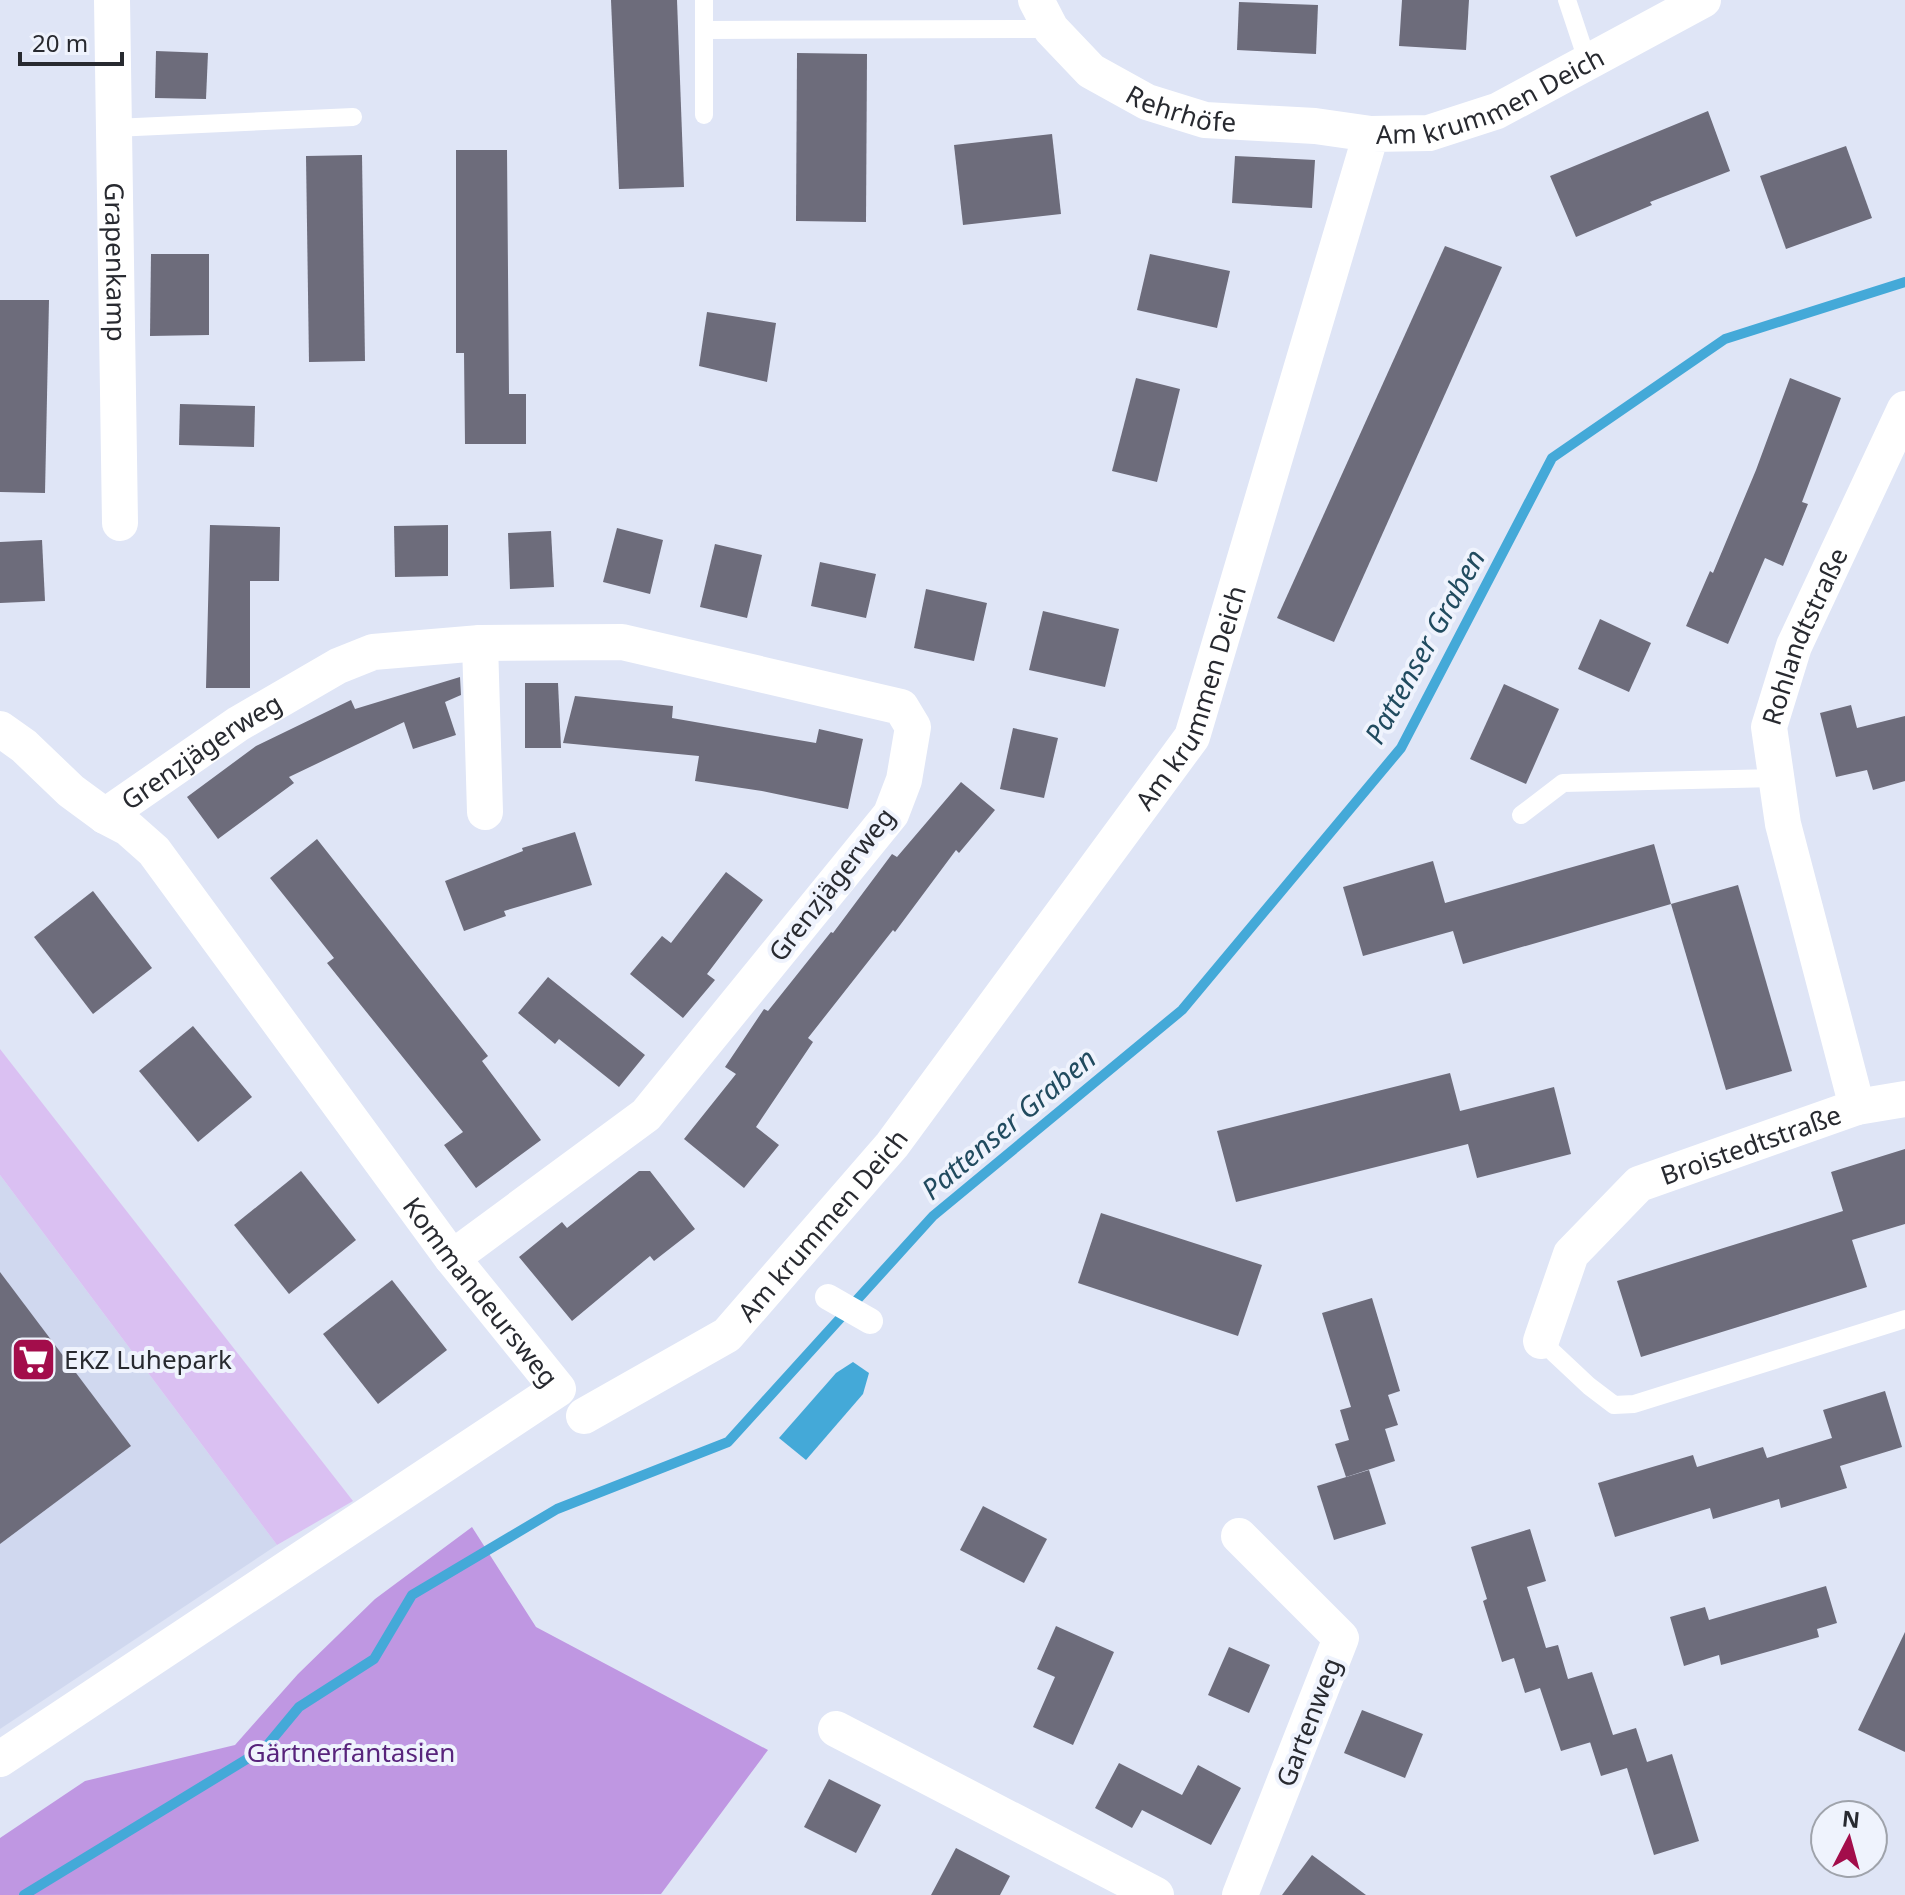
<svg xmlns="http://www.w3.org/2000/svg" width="1905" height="1895" viewBox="0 0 1905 1895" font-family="'Noto Sans',sans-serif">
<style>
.built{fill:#d0d8ef}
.green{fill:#dac0f2}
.forest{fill:#bf97e2}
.water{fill:#44a9d8}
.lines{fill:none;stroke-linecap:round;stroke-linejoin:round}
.stream{stroke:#44a9d8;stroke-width:10}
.building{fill:#6d6c7b}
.service{stroke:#fff;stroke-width:18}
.pedestrian{stroke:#fff;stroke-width:26}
.minor{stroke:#fff;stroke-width:36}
.labels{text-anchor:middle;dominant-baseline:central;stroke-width:8;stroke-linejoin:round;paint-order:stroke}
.street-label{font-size:26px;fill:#282a30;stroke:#eff3fd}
.poi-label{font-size:26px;fill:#282a30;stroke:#eff3fd;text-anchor:start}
.park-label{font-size:26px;fill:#58247c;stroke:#eff3fd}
.water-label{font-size:28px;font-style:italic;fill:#214b5f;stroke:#eff3fd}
</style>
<rect width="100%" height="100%" fill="#dfe5f6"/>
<!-- built -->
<polygon class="built" points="0,1175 277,1545 0,1729"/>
<!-- green -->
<polygon class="green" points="0,1049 353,1501 277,1545 0,1175"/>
<!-- forest -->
<polygon class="forest" points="472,1527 536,1627 768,1750 661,1894 0,1895 0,1838 85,1781 235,1745 298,1674 375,1599"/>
<!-- water -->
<polygon class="water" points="853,1362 869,1373 863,1394 806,1460 779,1438 836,1373"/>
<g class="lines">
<!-- stream -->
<polyline class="stream" points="24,1895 265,1748 299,1707 374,1659 412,1595 557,1509 728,1442 933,1216 1182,1010 1401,748 1552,458 1725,339 1905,282"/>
</g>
<!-- building -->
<g class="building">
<polygon points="611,0 677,0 684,187 619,189"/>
<polygon points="1402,0 1469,0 1466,50 1399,46"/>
<polygon points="1239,2 1318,5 1316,54 1237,50"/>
<polygon points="156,51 208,53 206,99 155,98"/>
<polygon points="797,53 867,54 866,222 796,221"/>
<polygon points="1708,111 1730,171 1650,202 1652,205 1576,237 1550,176"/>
<polygon points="1052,134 1061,214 963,225 954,145"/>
<polygon points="1846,146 1872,218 1786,249 1760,176"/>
<polygon points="456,150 507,150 509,394 526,394 526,444 465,444 464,353 456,353"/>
<polygon points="362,155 365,361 309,362 306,156"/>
<polygon points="1235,156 1315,160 1312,208 1232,203"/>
<polygon points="1445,246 1502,267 1334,642 1277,618"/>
<polygon points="151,254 209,254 209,335 150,336"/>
<polygon points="1150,254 1230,271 1217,328 1137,310"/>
<polygon points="0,300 49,300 45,493 0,492"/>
<polygon points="707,312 776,323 767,382 699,366"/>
<polygon points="1136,378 1180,389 1157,482 1112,471"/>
<polygon points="1790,378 1841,398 1802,502 1808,504 1783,566 1765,558 1728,644 1686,626 1710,571 1713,573 1756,470"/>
<polygon points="180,404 255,406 254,447 179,445"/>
<polygon points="210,525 280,527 279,581 250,581 250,688 206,688"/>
<polygon points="448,525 448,576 395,577 394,526"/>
<polygon points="617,528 663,540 650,594 603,582"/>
<polygon points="551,531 554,587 510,589 508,533"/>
<polygon points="42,540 45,601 0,603 0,542"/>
<polygon points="715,544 762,555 747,618 700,607"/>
<polygon points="820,562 876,574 866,618 811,606"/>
<polygon points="926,589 987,603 974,661 914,648"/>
<polygon points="1043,611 1119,629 1105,687 1029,670"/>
<polygon points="1600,619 1651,643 1629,692 1578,669"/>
<polygon points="460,677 461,695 445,702 456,735 413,749 404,722 289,777 294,783 218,839 187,797 256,746 351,700 355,709"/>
<polygon points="525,683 558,683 561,748 525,748"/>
<polygon points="1504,684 1559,709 1526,784 1470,759"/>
<polygon points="575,696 673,706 672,718 816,743 819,729 863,739 848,809 762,791 695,781 699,756 563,743"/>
<polygon points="1851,705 1857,728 1905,716 1905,781 1873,790 1867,770 1836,777 1820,713"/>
<polygon points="1013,728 1058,738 1044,798 1000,789"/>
<polygon points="961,782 995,810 959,853 956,850 895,932 893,930 808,1038 813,1042 756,1127 779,1145 744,1188 684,1139 736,1074 725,1067 764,1009 768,1011 831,932 833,933 892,854 897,857"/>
<polygon points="575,832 592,885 504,911 506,916 464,931 445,881 523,851 522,848"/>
<polygon points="317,839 488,1056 482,1061 541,1140 476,1188 444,1145 463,1132 327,963 334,958 270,878"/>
<polygon points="1654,844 1671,904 1463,964 1453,931 1363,956 1343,887 1433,861 1445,903"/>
<polygon points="726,872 763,900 707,974 715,980 683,1018 630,974 662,936 671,943"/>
<polygon points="1738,885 1792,1071 1726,1090 1671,904"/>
<polygon points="93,891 152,968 93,1014 34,937"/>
<polygon points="548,977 645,1055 619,1087 559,1039 555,1044 518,1013"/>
<polygon points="193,1026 252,1097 198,1142 139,1071"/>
<polygon points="1450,1073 1460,1111 1554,1087 1571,1154 1477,1178 1468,1144 1236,1202 1217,1131"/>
<polygon points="1905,1149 1905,1224 1852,1240 1867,1287 1641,1357 1617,1281 1843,1211 1831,1172"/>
<polygon points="301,1171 356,1240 289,1294 234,1225"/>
<polygon points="639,1171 650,1171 695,1229 654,1261 650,1256 572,1321 519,1257 562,1222 567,1228"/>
<polygon points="1101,1213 1262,1265 1238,1336 1078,1283"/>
<polygon points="0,1272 131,1446 0,1544"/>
<polygon points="392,1280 447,1350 378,1404 323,1334"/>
<polygon points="1372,1298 1400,1391 1388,1395 1398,1425 1385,1429 1395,1461 1346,1477 1335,1444 1349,1440 1340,1410 1351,1407 1322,1313"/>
<polygon points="1885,1391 1902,1447 1840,1466 1847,1488 1781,1508 1779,1499 1713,1519 1710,1508 1615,1537 1598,1483 1693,1455 1697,1467 1763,1447 1767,1458 1832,1438 1823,1410"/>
<polygon points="1369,1470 1386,1524 1334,1540 1317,1486"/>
<polygon points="983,1506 1047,1539 1024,1583 960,1550"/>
<polygon points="1530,1529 1546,1581 1527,1587 1546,1648 1558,1645 1568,1679 1592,1672 1613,1735 1636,1728 1647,1762 1672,1754 1699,1841 1654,1855 1627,1768 1601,1776 1590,1742 1598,1740 1561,1751 1540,1688 1525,1693 1514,1658 1502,1662 1483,1601 1487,1599 1471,1547"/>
<polygon points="1826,1586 1837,1623 1817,1629 1819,1637 1721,1665 1719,1655 1684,1666 1670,1617 1705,1607 1709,1620"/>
<polygon points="1056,1626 1114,1652 1073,1745 1033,1727 1055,1677 1037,1669"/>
<polygon points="1905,1632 1905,1752 1858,1730"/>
<polygon points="1229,1647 1270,1665 1249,1713 1208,1695"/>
<polygon points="1362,1710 1423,1734 1405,1778 1344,1753"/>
<polygon points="1119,1763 1182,1795 1198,1765 1241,1788 1211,1845 1142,1810 1132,1828 1095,1808"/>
<polygon points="829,1779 881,1805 856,1853 804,1827"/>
<polygon points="956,1848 1010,1876 1000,1895 931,1895"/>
<polygon points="1312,1855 1366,1895 1282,1895"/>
</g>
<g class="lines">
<!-- service -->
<g class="service">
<polyline points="1567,0 1588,63"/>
<polyline points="704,30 1051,29"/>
<polyline points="704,115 704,0"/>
<polyline points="114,128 353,117"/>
<polyline points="1521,815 1563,783 1776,778"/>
<polyline points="1541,1341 1589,1386 1614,1405 1634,1404 1905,1319"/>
</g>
<!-- pedestrian -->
<polyline class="pedestrian" points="828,1297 870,1321"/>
<!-- minor -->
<g class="minor">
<path id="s1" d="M112 0 120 523"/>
<path id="s2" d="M1036 0 1051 29 1091 71 1147 102 1205 120 1315 126 1371 134"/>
<polyline points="480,643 485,812"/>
<path id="s3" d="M0 729 24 746 71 791 105 816 128 828 154 851 452 1258 558 1389 0 1759"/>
<path id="s4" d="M105 816 238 724 338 666 373 652 480 643 622 642 901 707 913 727 904 780 891 814 646 1115 452 1258"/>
<path id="s5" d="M1857 1107 1783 824 1769 727 1794 646 1905 409"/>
<path id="s6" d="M1541 1341 1571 1254 1639 1184 1857 1107 1905 1099"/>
<path id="s7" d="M584 1416 727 1335 892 1145 1192 737 1371 134 1429 133 1497 111 1703 0"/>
<polyline points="1239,1536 1341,1638 1240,1895"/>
<polyline points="836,1729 1156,1895"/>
</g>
</g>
<!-- icons -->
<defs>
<symbol id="supermarket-square" viewBox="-11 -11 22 22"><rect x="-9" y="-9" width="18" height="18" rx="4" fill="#a30d4b" stroke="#eff3fd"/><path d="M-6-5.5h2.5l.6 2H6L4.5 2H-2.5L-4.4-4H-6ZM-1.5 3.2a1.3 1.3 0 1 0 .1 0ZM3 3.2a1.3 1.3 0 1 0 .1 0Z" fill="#fff"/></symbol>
</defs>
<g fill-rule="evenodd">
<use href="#supermarket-square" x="8" y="1334" width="51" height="51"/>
</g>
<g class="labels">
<!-- street labels -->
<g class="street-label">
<text stroke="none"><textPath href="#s7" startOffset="1678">Am krummen Deich</textPath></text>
<text stroke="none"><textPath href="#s2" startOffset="190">Rehrhöfe</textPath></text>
<text stroke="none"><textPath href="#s1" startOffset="262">Grapenkamp</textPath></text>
<text stroke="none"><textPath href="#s5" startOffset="488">Rohlandtstraße</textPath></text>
<text stroke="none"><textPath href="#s7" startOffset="958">Am krummen Deich</textPath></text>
<text stroke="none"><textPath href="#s4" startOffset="116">Grenzjägerweg</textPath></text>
<text transform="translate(831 884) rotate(-52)">Grenzjägerweg</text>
<text stroke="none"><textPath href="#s6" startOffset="308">Broistedtstraße</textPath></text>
<text stroke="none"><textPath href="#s7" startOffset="310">Am krummen Deich</textPath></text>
<text stroke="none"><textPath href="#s3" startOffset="746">Kommandeursweg</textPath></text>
<text transform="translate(1308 1722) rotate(-69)">Gartenweg</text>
</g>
<!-- poi labels -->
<g class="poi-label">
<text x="64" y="1359">EKZ Luhepark</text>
</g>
<!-- park labels -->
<g class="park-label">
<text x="351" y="1752">Gärtnerfantasien</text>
</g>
<!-- water labels -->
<g class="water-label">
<text transform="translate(1424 646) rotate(-61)">Pattenser Graben</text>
<text transform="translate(1008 1123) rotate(-40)">Pattenser Graben</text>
</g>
</g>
<!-- north arrow -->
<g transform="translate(1849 1839) rotate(6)"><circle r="38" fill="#eff3fd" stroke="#9fa3ab" stroke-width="2"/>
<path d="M0-6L14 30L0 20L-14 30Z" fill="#a30d4b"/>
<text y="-12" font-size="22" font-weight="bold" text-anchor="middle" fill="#282a30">N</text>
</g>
<!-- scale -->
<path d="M20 52v12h102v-12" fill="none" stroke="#282a30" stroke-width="4"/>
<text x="32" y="52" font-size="24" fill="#282a30" stroke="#eff3fd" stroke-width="6" paint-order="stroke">20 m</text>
</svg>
